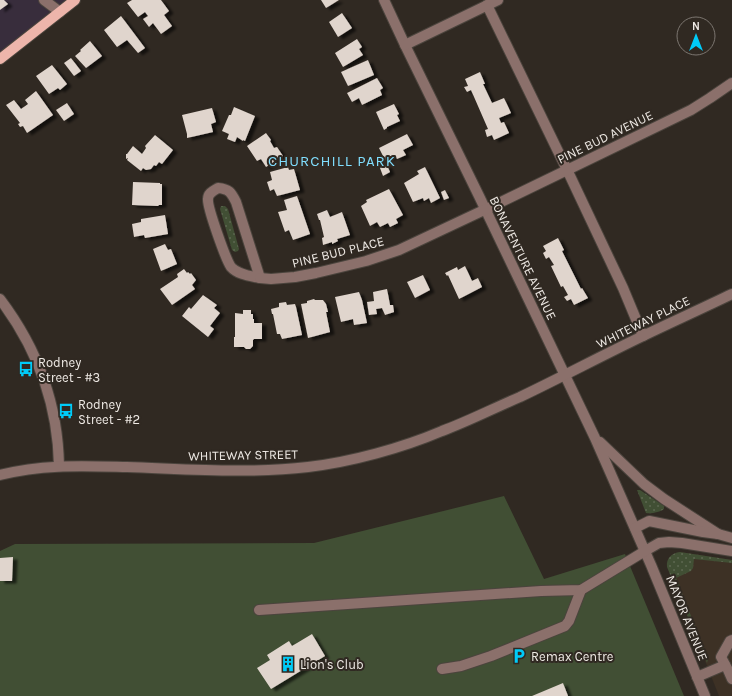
<svg xmlns="http://www.w3.org/2000/svg" width="732" height="696" viewBox="0 0 732 696" font-family="Karla,sans-serif">
<style>
.built{fill:#3d3125}
.education{fill:#382d3c}
.grass{fill:url(#grass-dots)}
.park{fill:#414f34}
.building{fill:#e0d5cd;filter:url(#shadow)}
.lines{fill:none;stroke-linecap:round;stroke-linejoin:round}
.minor-casing{stroke:#4b443d;stroke-width:12}
.major-casing{stroke:#4b443d;stroke-width:12}
.minor{stroke:#8b706b;stroke-width:10}
.major{stroke:#edb5ab;stroke-width:10}
.labels{text-anchor:middle;dominant-baseline:central;stroke-width:4;stroke-linejoin:round;paint-order:stroke}
.street-label{font-size:13px;fill:#eee9e4;stroke:#302922}
.poi-label{font-size:13px;fill:#eee9e4;stroke:#302922;text-anchor:start}
.quarter-label{font-size:15px;letter-spacing:1px;fill:#80defe;stroke:#302922}
</style>
<defs>
<pattern id="grass-dots" width="8" height="8" patternUnits="userSpaceOnUse"><rect width="8" height="8" fill="#414f34"/><path d="M2 2h.1M6 6h.1" fill="none" stroke="#5d6851" stroke-width="1.8" stroke-linecap="round"/></pattern>
<filter id="shadow"><feDropShadow dx="4.5" dy="2.5" stdDeviation="1" flood-color="#0009"/></filter>
</defs>
<rect width="100%" height="100%" fill="#302922"/>
<!-- built -->
<polygon class="built" points="680,552 732,560 732,696 719,696 669,570 667,564 669,558 674,554"/>
<!-- education -->
<polygon class="education" points="0,0 75,0 0,59"/>
<!-- grass -->
<g class="grass">
<polygon points="221,206 225,206 228,209 239,249 238,251 235,252 232,250 220,209"/>
<path d="M637 490H640L664 506V509C660 512 651 514 646 513Z"/>
<path d="M680 552 732 560V563L694 559 693 568 691 571 676 578 679 584 682 593 708 659 707 663 667 567C666 558 672 553 680 552Z"/>
</g>
<!-- park -->
<polygon class="park" points="504,496 544,579 625,554 684,696 0,696 0,551 15,544 314,543"/>
<!-- building -->
<g class="building">
<polygon points="0,0 4,0 8,4 0,10"/>
<polygon points="132,0 161,0 169,11 164,15 172,26 161,34 153,23 149,27 143,19 148,16 145,12 138,17 127,3"/>
<polygon points="321,0 339,0 326,8"/>
<polygon points="342,13 352,28 338,37 329,22"/>
<polygon points="121,16 145,48 138,53 127,40 117,47 104,30"/>
<polygon points="357,39 362,47 359,49 363,55 343,67 335,53"/>
<polygon points="90,41 102,56 86,68 75,56 81,51 80,50"/>
<polygon points="71,58 81,71 74,76 64,63"/>
<polygon points="368,60 374,75 348,86 341,72"/>
<polygon points="52,65 67,84 60,90 58,88 49,94 36,76"/>
<polygon points="480,72 485,84 483,84 492,103 504,98 511,113 499,118 501,123 504,122 509,133 494,140 492,135 487,137 485,130 488,129 471,90 467,92 464,87 468,86 465,79"/>
<polygon points="377,78 383,88 380,90 382,95 362,105 359,98 352,102 347,93"/>
<polygon points="36,91 53,115 27,133 23,126 20,127 18,124 20,123 6,105 14,100 21,109 28,104 25,100"/>
<polygon points="67,103 74,114 64,121 56,110"/>
<polygon points="394,104 399,114 397,115 400,121 387,127 387,128 384,130 376,112"/>
<polygon points="234,107 255,116 245,141 243,140 243,141 237,137 235,142 227,139 229,134 222,131 229,115 231,115"/>
<polygon points="212,108 216,122 211,124 213,132 187,138 187,134 182,115"/>
<polygon points="266,133 271,140 270,141 274,148 277,147 283,156 266,167 261,159 257,161 247,146"/>
<polygon points="407,134 413,145 403,150 406,155 397,159 395,155 385,160 379,148"/>
<polygon points="155,135 173,150 162,164 159,162 156,166 154,165 151,169 146,170 143,168 141,171 127,160 128,158 126,159 126,154 127,154 133,146 142,154 146,148 145,146"/>
<polygon points="387,165 390,172 383,176 380,168"/>
<polygon points="288,167 289,170 294,169 300,190 277,196 274,189 270,191 267,182 272,180 270,172"/>
<polygon points="425,167 440,198 431,203 429,198 424,201 423,198 413,202 404,183 419,174 417,171"/>
<polygon points="133,182 160,183 160,184 162,184 162,205 159,205 158,206 132,205"/>
<polygon points="389,189 403,215 396,219 398,223 390,227 388,223 380,227 377,222 370,226 361,206 367,202 366,200"/>
<polygon points="445,190 449,198 444,200 441,192"/>
<polygon points="297,196 310,234 293,240 289,230 285,232 278,212 287,210 284,200"/>
<polygon points="327,210 330,217 342,212 350,235 337,239 338,241 332,244 332,242 323,245 322,238 324,237 320,220 319,220 317,214"/>
<polygon points="165,215 168,234 145,238 144,235 134,237 132,224 141,222 141,219"/>
<polygon points="558,238 564,250 562,251 581,289 582,288 588,298 574,305 571,299 567,301 564,297 568,295 563,286 561,287 551,266 554,265 549,257 546,259 543,253 546,251 543,246"/>
<polygon points="165,244 168,250 171,249 177,264 161,271 153,249"/>
<polygon points="465,266 472,281 478,278 482,287 459,299 448,275 447,276 445,273 457,267 458,270"/>
<polygon points="184,269 187,273 188,272 190,274 191,273 196,280 192,285 195,289 172,305 160,289 178,277 177,274"/>
<polygon points="423,275 430,290 415,298 407,282"/>
<polygon points="387,289 390,305 393,305 394,312 385,315 382,308 376,309 377,314 369,315 367,302 374,301 373,292"/>
<polygon points="359,292 362,300 367,323 354,325 353,319 341,322 335,297"/>
<polygon points="203,295 217,305 214,308 220,313 210,326 214,329 208,337 182,316 189,307 191,309"/>
<polygon points="314,299 315,300 323,300 326,304 328,312 326,312 330,332 308,338 301,304 307,303 307,301"/>
<polygon points="286,302 287,305 295,304 296,307 302,335 282,339 280,334 277,334 273,314 272,314 271,309 279,307 279,303"/>
<polygon points="243,310 251,310 251,314 253,314 253,319 254,319 254,323 262,323 262,339 254,339 253,340 253,346 250,349 246,349 244,347 234,347 234,337 235,337 235,313 243,314"/>
<polygon points="13,557 12,581 0,581 0,558"/>
<polygon points="312,634 325,656 271,689 257,668 270,660 267,655 289,641 292,646"/>
<polygon points="563,683 568,696 532,696"/>
</g>
<g class="lines">
<defs>
<g id="minor">
<polyline points="44,0 60,12"/>
<polyline points="384,0 405,45 479,196 595,438 651,565 705,696"/>
<polyline points="487,5 571,178 623,288 643,336"/>
<polyline points="405,45 498,0"/>
<path d="M218 188C229 189 231 192 236 202L260 278C251 276 238 275 231 267 226 260 207 207 208 199 208 193 213 191 218 188Z"/>
<polyline points="260,278 271,279 295,277 316,273 366,261 399,250 499,203 691,110 710,98 732,83"/>
<path d="M0 299C37 348 58 405 59 466"/>
<polyline points="600,442 644,484 664,499 718,534"/>
<path d="M0 475C43 464 83 466 127 467 187 469 248 474 308 467 351 462 402 448 442 431 469 421 494 408 520 397 562 377 603 355 645 335 674 321 703 308 732 294"/>
<polyline points="635,528 649,521 654,522 703,532 718,534 732,538"/>
<polyline points="259,610 541,591 581,590 645,551 659,543 669,542 682,543 732,551"/>
<polyline points="732,640 730,641 721,657 728,670 732,679"/>
<polyline points="442,669 461,666 491,656 565,626 569,621 581,590"/>
<polyline points="697,677 725,665"/>
</g>
<polyline id="major" points="0,59 75,0"/>
</defs>
<!-- minor casing -->
<use href="#minor" class="minor-casing"/>
<!-- major casing -->
<use href="#major" class="major-casing"/>
<!-- minor -->
<use href="#minor" class="minor"/>
<!-- major -->
<use href="#major" class="major"/>
</g>
<!-- icons -->
<defs>
<symbol id="bus-bare" viewBox="-9 -9 18 18"><path d="M-5-6H5V4H4V6H2V4H-2V6H-4V4H-5ZM-3.5-4V0h7V-4ZM-3.5 1.2v1.5H-2V1.2ZM2 1.2v1.5H3.5V1.2Z" fill="#00cbf8" stroke="#302922" stroke-width="2.5" paint-order="stroke"/></symbol>
<symbol id="parking-bare" viewBox="-9 -9 18 18"><path d="M-3.5-5.5H1a3.5 3.5 0 0 1 0 7H-1V5.5H-3.5ZM-1-3.4V-.6H.8a1.4 1.4 0 0 0 0-2.8Z" fill="#00cbf8" stroke="#302922" stroke-width="2.5" paint-order="stroke"/></symbol>
<symbol id="building-bare" viewBox="-9 -9 18 18"><path d="M-4-6H4V6H1V3H-1V6H-4ZM-2.5-4.3h1.7v1.8h-1.7ZM.8-4.3h1.7v1.8H.8ZM-2.5-1h1.7V.8h-1.7ZM.8-1h1.7V.8H.8Z" fill="#00cbf8" stroke="#302922" stroke-width="2.5" paint-order="stroke"/></symbol>
</defs>
<g fill-rule="evenodd">
<use href="#bus-bare" x="15" y="358" width="22" height="22"/>
<use href="#bus-bare" x="55" y="400" width="22" height="22"/>
<use href="#parking-bare" x="508" y="645" width="22" height="22"/>
<use href="#building-bare" x="277" y="653" width="22" height="22"/>
</g>
<g class="labels">
<!-- street labels -->
<g class="street-label">
<text transform="translate(605 137) rotate(-26)">PINE BUD AVENUE</text>
<text transform="translate(338 252) rotate(-14)">PINE BUD PLACE</text>
<text transform="translate(523 258) rotate(64)">BONAVENTURE AVENUE</text>
<text transform="translate(643 322) rotate(-26)">WHITEWAY PLACE</text>
<text transform="translate(243 455) rotate(-1)">WHITEWAY STREET</text>
<text transform="translate(687 618) rotate(68)">MAYOR AVENUE</text>
</g>
<!-- poi labels -->
<g class="poi-label">
<text x="38" y="362">Rodney<tspan x="38" dy="15">Street - #3</tspan></text>
<text x="78" y="404">Rodney<tspan x="78" dy="15">Street - #2</tspan></text>
<text x="531" y="656">Remax Centre</text>
<text x="300" y="664">Lion's Club</text>
</g>
<!-- quarter labels -->
<g class="quarter-label">
<text x="332" y="161">CHURCHILL PARK</text>
</g>
</g>
<!-- north arrow -->
<g transform="translate(696 36)"><circle r="19" fill="#302922" stroke="#7c7670"/>
<path d="M0-3L7 15L0 10L-7 15Z" fill="#00cbf8"/>
<text y="-6" font-size="11" font-weight="bold" text-anchor="middle" fill="#eee9e4">N</text>
</g>
</svg>
